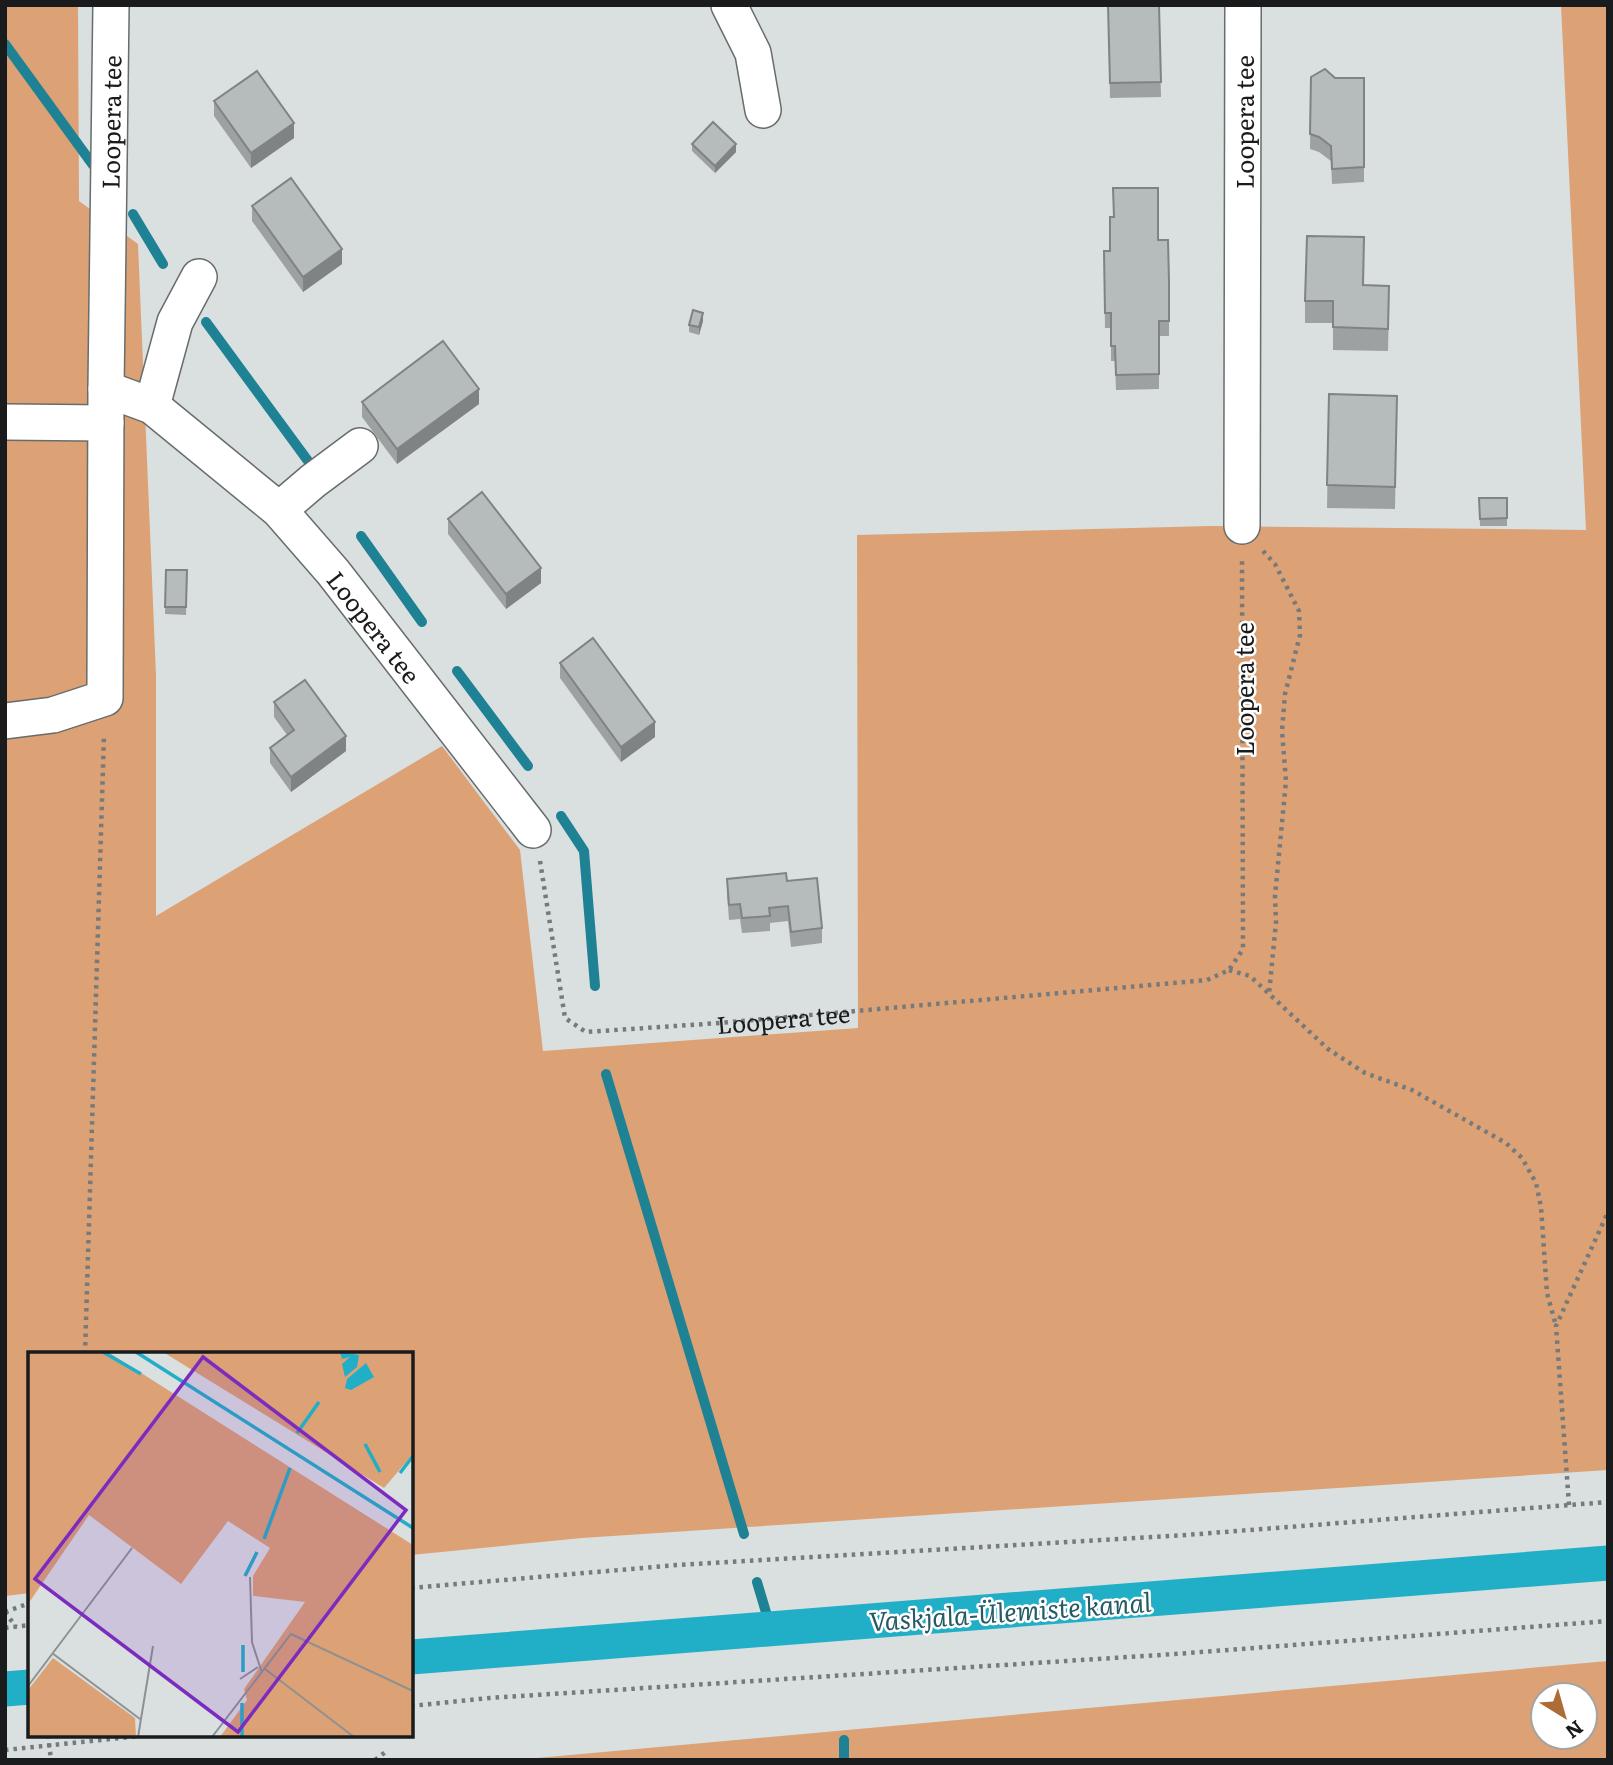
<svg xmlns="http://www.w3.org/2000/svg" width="1613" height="1765" viewBox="0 0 1613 1765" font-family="Literata,serif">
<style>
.green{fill:#dca275;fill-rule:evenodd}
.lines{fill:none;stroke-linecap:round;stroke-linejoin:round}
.stream{stroke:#1f8294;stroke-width:10}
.canal{stroke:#21aec7;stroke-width:35}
.minor-casing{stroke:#676c6d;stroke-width:38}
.path{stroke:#777a7b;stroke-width:4.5;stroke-dasharray:3.5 5;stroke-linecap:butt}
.minor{stroke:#fff;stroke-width:35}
.wall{fill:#9da1a2}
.shaded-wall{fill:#7f8384}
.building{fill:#b6bbbc;stroke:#7f8384;stroke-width:2}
.labels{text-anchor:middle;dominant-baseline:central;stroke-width:5;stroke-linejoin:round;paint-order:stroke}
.street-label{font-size:24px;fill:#1a1b1c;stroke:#fff}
.water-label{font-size:26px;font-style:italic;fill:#265b66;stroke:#fff}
.inset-river{fill:none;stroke:#21aec7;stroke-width:3.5}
.inset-road{fill:none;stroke:#8d9192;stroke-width:2}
.view{fill:#7b2cbf;fill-opacity:0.15;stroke:#7b2cbf;stroke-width:3.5}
.inset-edge{fill:none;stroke:#1a1b1c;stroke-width:3.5}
</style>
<rect width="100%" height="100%" fill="#dadfe0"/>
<!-- green -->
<g class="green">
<polygon points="5,5 78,5 79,201 138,244 156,675 156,916 442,746 520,850 543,1051 858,1028 857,535 1210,526 1586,530 1561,5 1608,5 1608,1470 582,1538 411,1555 411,1354 30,1354 30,1593 5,1596"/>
<path d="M1608 1661V1760H515ZM1543 1695H1585V1737H1543Z"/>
</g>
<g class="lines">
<!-- stream -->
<g class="stream">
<polyline points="5,44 93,165"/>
<polyline points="133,214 163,264"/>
<polyline points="206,322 311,465"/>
<polyline points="361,536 422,622"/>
<polyline points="457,671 528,766"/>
<polyline points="561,816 584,851 595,986"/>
<polyline points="606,1074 744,1534"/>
<polyline points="757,1582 771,1629"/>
<polyline points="844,1740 844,1760"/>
</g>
<!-- canal -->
<g class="canal">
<polyline points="411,1657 1608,1563"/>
<polyline points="5,1689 30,1687"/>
</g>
<defs>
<g id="minor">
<polyline points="729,5 753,53 763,110"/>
<path id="s2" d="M106 389 152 406 279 510 333 572 533 830"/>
<polyline points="152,406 175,322 199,277"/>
<polyline points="5,422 106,423"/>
<polyline points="279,510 313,481 360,446"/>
<path id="s3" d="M1242 526 1243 5"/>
<path id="s4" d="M5 721 53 715 105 698 106 389 111 5"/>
</g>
</defs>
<!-- minor casing -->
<use href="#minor" class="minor-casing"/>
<!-- path -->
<g class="path">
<polyline points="1263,551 1275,564 1299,611 1300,635 1285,694 1282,731 1286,781 1275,896 1276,922 1269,994"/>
<path id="s1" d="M540 861 565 1018 586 1032 720 1023 1207 980 1229 970 1243 949 1242 559"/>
<polyline points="1229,970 1250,976 1328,1049 1365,1073 1412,1090 1506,1143 1522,1158 1536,1183 1541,1207 1547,1293 1556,1326"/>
<polyline points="85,1354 104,734"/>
<polyline points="1569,1505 1556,1326 1608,1212"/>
<polyline points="411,1588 677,1565 1186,1535 1608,1502"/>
<polyline points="5,1612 30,1603"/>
<polyline points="5,1612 16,1627"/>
<polyline points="5,1628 30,1625"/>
<polyline points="411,1706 489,1698 1175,1654 1608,1621"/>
<polyline points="48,1735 51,1760"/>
<polyline points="5,1750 149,1735"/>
<polyline points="375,1760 388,1750"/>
</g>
<!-- minor -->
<use href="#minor" class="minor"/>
</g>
<!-- wall -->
<g class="wall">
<polygon points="1108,5 1159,5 1161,97 1110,98"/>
<rect x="1351" y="5" width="54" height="1"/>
<polygon points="1311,77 1364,78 1364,182 1332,184 1331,161 1319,152 1310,149"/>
<polygon points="214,101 294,138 251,168 214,116"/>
<polygon points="692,144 736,152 715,173 692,151"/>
<polygon points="252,206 342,264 303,292 252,221"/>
<polygon points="1158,240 1169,281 1169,336 1159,336 1159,389 1116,390 1115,361 1111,361 1111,328 1105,328 1104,251"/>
<polygon points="1363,285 1389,308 1388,351 1333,350 1333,323 1305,323 1305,301"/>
<polygon points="703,321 699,335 689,332 689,325"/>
<polygon points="1329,394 1397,396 1395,509 1327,508"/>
<polygon points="362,402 479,404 397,464 362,417"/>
<polygon points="1479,498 1507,498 1507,526 1480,526"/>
<polygon points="448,519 541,583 506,609 448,534"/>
<polygon points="166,570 187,570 186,615 165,614"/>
<polygon points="560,663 655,737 621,762 560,678"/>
<polygon points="274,702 346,751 291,792 270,763 270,748 287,735 274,717"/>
<polygon points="727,879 787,881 822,928 822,943 791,947 788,921 770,923 770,931 742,933 740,919 729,920 727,894"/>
</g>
<!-- shaded-wall -->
<g class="shaded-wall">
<polygon points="294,123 294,138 251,168 251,153"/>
<polygon points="736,144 736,152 715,173 715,166"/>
<polygon points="342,249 342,264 303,292 303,277"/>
<polygon points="703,313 703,321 699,335 699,327"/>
<polygon points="479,389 479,404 397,464 397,449"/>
<polygon points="541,568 541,583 506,609 506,594"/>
<polygon points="655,722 655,737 621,762 621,747"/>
<polygon points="346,736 346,751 291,792 291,777"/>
</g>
<!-- building -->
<g class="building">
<polygon points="1108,5 1159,5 1161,82 1110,83"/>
<polygon points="1325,69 1335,78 1364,78 1364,167 1332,169 1331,146 1319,137 1310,134 1311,77"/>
<polygon points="257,71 294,123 251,153 214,101"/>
<polygon points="713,122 736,144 715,166 692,144"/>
<polygon points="291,178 342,249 303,277 252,206"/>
<polygon points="1113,188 1158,188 1158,240 1168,240 1169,281 1169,321 1159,321 1159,374 1116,375 1115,346 1111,346 1111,313 1105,313 1104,251 1110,251 1110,217 1114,217"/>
<polygon points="1307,236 1364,237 1363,285 1389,286 1388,329 1333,327 1333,301 1305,301"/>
<polygon points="693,310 703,313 699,327 689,325"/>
<polygon points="443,341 479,389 397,449 362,402"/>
<polygon points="1329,394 1397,396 1395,487 1327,485"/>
<polygon points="482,492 541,568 506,594 448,519"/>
<polygon points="1479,498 1507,498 1507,518 1480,519"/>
<polygon points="166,570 187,570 186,607 165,607"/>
<polygon points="593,638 655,722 621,747 560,663"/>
<polygon points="305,680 346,736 291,777 270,748 294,730 274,702"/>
<polygon points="786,873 787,881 817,878 822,928 791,932 788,906 769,908 770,916 742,918 740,904 729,905 727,879"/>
</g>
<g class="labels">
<!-- street labels -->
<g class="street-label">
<text stroke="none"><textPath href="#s4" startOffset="679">Loopera tee</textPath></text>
<text stroke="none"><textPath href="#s3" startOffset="404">Loopera tee</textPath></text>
<text stroke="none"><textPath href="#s2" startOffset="364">Loopera tee</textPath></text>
<text transform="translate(1243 689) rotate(-90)">Loopera tee</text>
<text stroke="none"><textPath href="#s1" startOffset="382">Loopera tee</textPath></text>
</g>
<!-- water labels -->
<g class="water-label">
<text transform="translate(1010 1610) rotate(-4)">Vaskjala-Ülemiste kanal</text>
</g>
</g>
<!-- overview -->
<g transform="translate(28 1352)">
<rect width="385" height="385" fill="#dadfe0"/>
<path d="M0 0H80L385 193V385H192L219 348 216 337 277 250 225 244V224L242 196 200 169 153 232 61 163 0 252ZM135 0H385V102L356 136ZM25 306 107 366 108 385H0V338Z" fill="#dca275"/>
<path d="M312 0 331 3 329 15 317 25 314 12 322 5 314 7ZM338 11 346 25 323 38 317 36 319 27Z" fill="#21aec7"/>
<path class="inset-river" d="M75 0 113 22M108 0 385 176M269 81 291 50M337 92 352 120M372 121 385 104M236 187 262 116M217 224 229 200M215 320V293M214 385V351"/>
<path class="inset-road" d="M222 225 224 290 234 321M24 301 112 367M237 317 326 385M212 327 230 315M0 334 104 196M110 385 125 294M184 385 263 282 385 339"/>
<path class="view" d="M175 5 378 158 210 380 7 227Z"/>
<rect width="385" height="385" class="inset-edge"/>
</g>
<!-- border -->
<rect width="1613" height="1765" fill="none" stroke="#1a1b1c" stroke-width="14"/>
<!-- north arrow -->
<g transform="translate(1564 1716) rotate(143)"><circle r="33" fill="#ffffff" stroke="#a3a4a4" stroke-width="2"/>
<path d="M0-5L12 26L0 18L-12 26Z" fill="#ad6c36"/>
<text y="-10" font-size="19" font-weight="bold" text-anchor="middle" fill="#1a1b1c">N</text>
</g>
</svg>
